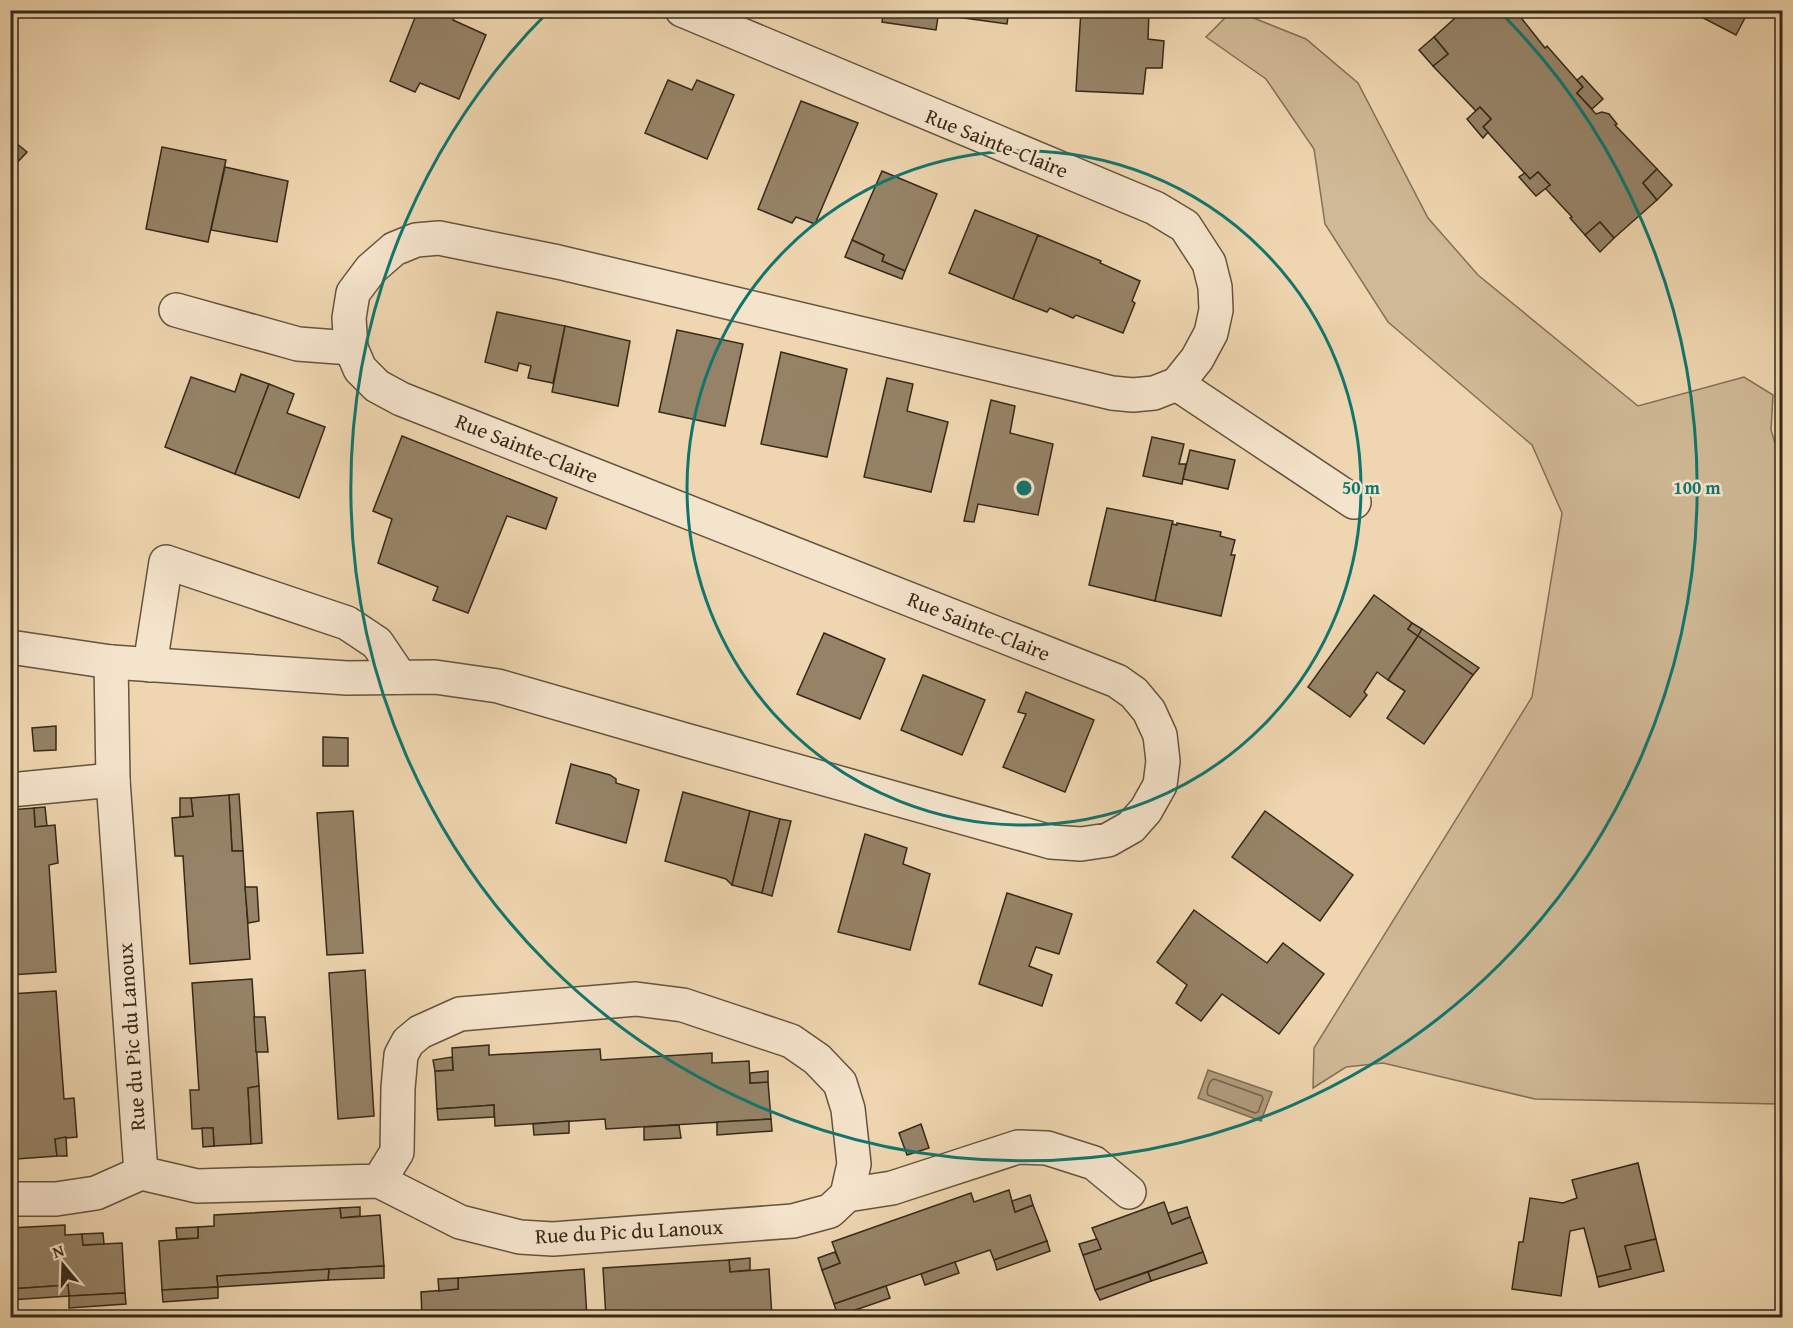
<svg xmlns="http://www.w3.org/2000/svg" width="1793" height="1328" viewBox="0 0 1793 1328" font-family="'Gentium Book Plus',serif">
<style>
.green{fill:#d0b996;stroke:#837157;stroke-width:1.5}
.water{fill:#b09b7c;stroke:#7f6d54;stroke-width:1.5}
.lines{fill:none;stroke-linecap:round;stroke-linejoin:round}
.shore{stroke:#73624a;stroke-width:1.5}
.building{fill:#968367;stroke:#362918;stroke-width:1.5}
.street-casing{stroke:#64543e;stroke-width:36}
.street{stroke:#f5e4cc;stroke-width:33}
.ring{fill:none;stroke:#0f766e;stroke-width:3}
.labels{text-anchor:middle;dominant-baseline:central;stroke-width:5;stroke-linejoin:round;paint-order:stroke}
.street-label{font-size:21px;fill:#362918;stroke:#f5e4cc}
.centre{fill:#0f766e;stroke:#f5e4cc;stroke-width:3}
.ring-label{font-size:18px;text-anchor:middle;font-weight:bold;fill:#0f766e;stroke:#f5e4cc;stroke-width:5;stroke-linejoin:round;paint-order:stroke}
</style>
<rect width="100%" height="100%" fill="#efd6b0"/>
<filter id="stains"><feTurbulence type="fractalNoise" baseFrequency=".00333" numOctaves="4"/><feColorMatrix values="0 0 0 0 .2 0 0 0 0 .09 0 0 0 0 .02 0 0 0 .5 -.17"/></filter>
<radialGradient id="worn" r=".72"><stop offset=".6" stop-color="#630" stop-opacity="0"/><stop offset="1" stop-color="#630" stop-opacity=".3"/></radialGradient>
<!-- green -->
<polygon class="green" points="1232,11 1236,11 1306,39 1358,83 1428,218 1478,275 1638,406 1744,377 1773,395 1771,430 1782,466 1782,1104 1535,1099 1383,1063 1346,1067 1313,1088 1314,1048 1532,697 1562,513 1532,445 1388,322 1325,224 1314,149 1266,79 1206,37"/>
<!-- water -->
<polygon class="water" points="1208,1070 1272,1092 1261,1121 1198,1098"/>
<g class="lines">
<!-- shore -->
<path class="shore" d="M1214 1079 1262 1096 1263 1099 1258 1112 1255 1113 1208 1095C1206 1091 1209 1080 1214 1079Z"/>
</g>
<!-- building -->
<g class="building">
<polygon points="418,10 457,10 453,20 486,35 459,99 420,83 415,92 390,81"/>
<polygon points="884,10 939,10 936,30 882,22"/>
<polygon points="951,10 1009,10 1007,24 950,16"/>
<polygon points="1081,10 1149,10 1148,39 1164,41 1162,68 1146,68 1143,94 1076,91"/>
<polygon points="1464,10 1490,10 1492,13 1496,10 1515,10 1545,48 1547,46 1583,87 1577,93 1596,114 1602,112 1609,114 1617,124 1615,125 1657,169 1643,183 1657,200 1614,238 1600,222 1585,235 1570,218 1572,217 1545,188 1550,185 1538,172 1530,179 1483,127 1491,119 1480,107 1476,111 1433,66 1448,54 1434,37"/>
<polygon points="1688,10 1749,10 1736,35"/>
<polygon points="1434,37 1448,54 1433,66 1419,50"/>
<polygon points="1582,76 1603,99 1592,109 1577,93 1583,87 1577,80"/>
<polygon points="668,80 692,90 697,80 734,95 707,159 645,133"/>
<polygon points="801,101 858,123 815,224 796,217 792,223 758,209"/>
<polygon points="1480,107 1491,119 1483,127 1488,132 1483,138 1467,119"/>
<polygon points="10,138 27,152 10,170"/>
<polygon points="162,147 226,160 208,242 146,229"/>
<polygon points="225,167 288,181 277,242 211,230"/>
<polygon points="1657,169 1672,185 1657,200 1643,183"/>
<polygon points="882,171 937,194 905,271 882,261 884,255 852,240"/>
<polygon points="1538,172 1550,185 1536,196 1519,177 1525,173 1530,179"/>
<polygon points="975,210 1038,235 1013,299 949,273"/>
<polygon points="1600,222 1614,238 1600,252 1585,235"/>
<polygon points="1038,235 1101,261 1100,263 1140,281 1132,301 1135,303 1123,333 1076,315 1073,318 1050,308 1047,312 1013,299"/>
<polygon points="852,240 884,255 882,261 905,271 902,279 845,257"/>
<polygon points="497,312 565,326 553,383 528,378 531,366 519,363 517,371 485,362"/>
<polygon points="565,326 630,341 618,406 552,392"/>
<polygon points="677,330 743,344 725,426 659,412"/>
<polygon points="781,352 847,369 827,457 761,444"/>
<polygon points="241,374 269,384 235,474 165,447 191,377 235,392"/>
<polygon points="887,378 913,384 907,411 948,422 931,492 864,477"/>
<polygon points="269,384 294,394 287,413 325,427 299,498 235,474"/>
<polygon points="991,400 1015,406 1010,433 1053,444 1038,515 978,504 974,522 964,521"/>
<polygon points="402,436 557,498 546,529 507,516 468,613 433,600 438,587 378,563 392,519 373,511"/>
<polygon points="1152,437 1184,444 1179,464 1186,464 1182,484 1143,476"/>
<polygon points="1190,450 1235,460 1228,489 1183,479"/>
<polygon points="1107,508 1173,521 1155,601 1089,585"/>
<polygon points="1177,523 1221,532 1220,536 1235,540 1231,555 1235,555 1221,616 1155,601 1172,524 1177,525"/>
<polygon points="1374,595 1412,623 1408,629 1418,636 1388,680 1377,672 1364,692 1367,695 1350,717 1308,687"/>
<polygon points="1412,623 1422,629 1418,636 1408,629"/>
<polygon points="1422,629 1479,668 1473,675 1418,636"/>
<polygon points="824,633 885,659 860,719 797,694"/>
<polygon points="1418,636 1473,675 1424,744 1387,718 1405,691 1388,680"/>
<polygon points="923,675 985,700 962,755 901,730"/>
<polygon points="1026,692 1094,720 1065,792 1003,767 1026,714 1018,712"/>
<polygon points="56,726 56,750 34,751 32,728"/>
<polygon points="323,737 348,738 348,766 323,766"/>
<polygon points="571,764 610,775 616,779 616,783 639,790 626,843 556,823"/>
<polygon points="683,792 750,811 732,885 726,879 665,861"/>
<polygon points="239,794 243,851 232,851 229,795"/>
<polygon points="229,795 232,851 243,851 250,959 190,964 183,856 175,856 172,818 193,816 191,798"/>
<polygon points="180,798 191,798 193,816 180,817"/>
<polygon points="45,807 47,826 35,827 34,808"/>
<polygon points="34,808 35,827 55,825 58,863 49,865 56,972 10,975 10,810"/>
<polygon points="353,811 363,953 327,955 317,813"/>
<polygon points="750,811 780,819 762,893 732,885"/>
<polygon points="1265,811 1353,875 1320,921 1232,857"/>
<polygon points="780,819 791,821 772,896 762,893"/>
<polygon points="865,834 907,848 903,864 930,874 910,950 838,932"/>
<polygon points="245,887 257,887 259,921 248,923"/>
<polygon points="1007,893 1072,914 1059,954 1036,947 1029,966 1052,975 1042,1006 979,984"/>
<polygon points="1194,910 1267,963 1283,943 1324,974 1279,1034 1222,994 1201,1021 1176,1003 1187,985 1157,962"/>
<polygon points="365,970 374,1116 338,1119 329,973"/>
<polygon points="252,979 259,1086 248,1088 251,1144 214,1146 213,1128 192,1129 190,1090 199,1090 192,983"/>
<polygon points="56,991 64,1099 74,1098 77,1137 55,1139 57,1156 17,1159 14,1103 10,1103 10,994"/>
<polygon points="254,1017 265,1017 268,1052 256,1052"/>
<polygon points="489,1045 489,1055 600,1049 601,1060 712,1053 712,1063 749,1061 750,1083 768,1082 771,1119 606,1129 605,1119 495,1126 494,1105 437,1109 435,1071 453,1070 452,1048"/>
<polygon points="452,1057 453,1070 435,1071 433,1060"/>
<polygon points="768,1071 768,1082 750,1083 750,1073"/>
<polygon points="259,1086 262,1143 251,1144 248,1088"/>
<polygon points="10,1103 14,1103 17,1159 10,1160"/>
<polygon points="494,1105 494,1117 438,1120 437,1109"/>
<polygon points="771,1119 772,1131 717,1135 717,1122"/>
<polygon points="569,1121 569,1133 534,1135 533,1124"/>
<polygon points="921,1124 929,1148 907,1155 899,1133"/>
<polygon points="679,1125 681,1138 644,1140 644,1127"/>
<polygon points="202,1128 213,1128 214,1146 203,1147"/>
<polygon points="66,1137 67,1156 57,1156 55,1139"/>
<polygon points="1638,1163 1656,1239 1625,1246 1631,1269 1597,1277 1584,1228 1570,1231 1561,1296 1512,1289 1519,1242 1523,1242 1530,1198 1563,1203 1577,1198 1572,1180"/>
<polygon points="1009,1190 1015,1212 1033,1205 1047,1241 994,1260 990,1250 834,1304 822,1270 840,1263 832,1242 971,1193 974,1202"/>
<polygon points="1030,1195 1033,1205 1015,1212 1012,1201"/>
<polygon points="1164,1202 1172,1224 1190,1217 1203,1252 1095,1290 1083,1255 1101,1249 1092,1228"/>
<polygon points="360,1207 360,1216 341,1218 340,1208"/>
<polygon points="1187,1207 1190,1217 1172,1224 1168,1213"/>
<polygon points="340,1208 341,1218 380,1215 384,1266 217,1276 218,1287 162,1290 159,1241 198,1238 198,1227 214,1226 214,1215"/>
<polygon points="65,1225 65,1235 82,1234 83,1245 122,1243 125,1293 69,1296 68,1285 10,1289 10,1228"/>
<polygon points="198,1227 198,1238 177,1239 176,1228"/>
<polygon points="103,1233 104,1244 83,1245 82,1234"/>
<polygon points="1097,1239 1101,1249 1083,1255 1079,1244"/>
<polygon points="1656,1239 1664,1271 1599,1287 1597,1277 1631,1269 1625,1246"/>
<polygon points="1047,1241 1050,1251 997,1270 994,1260"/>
<polygon points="835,1252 840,1263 822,1270 818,1258"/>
<polygon points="1203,1252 1207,1263 1151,1281 1148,1272"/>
<polygon points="750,1258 750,1270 730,1272 729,1260"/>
<polygon points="729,1260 730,1272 769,1269 772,1318 606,1318 603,1268"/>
<polygon points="955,1262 959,1273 925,1285 921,1274"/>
<polygon points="384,1266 384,1278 328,1280 329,1269"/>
<polygon points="329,1269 328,1280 218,1287 217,1276"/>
<polygon points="584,1269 587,1318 422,1318 421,1292 458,1289 458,1278"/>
<polygon points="1148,1272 1151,1281 1100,1300 1095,1290"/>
<polygon points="458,1278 458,1289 439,1291 438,1279"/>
<polygon points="68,1285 69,1296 10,1300 10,1289"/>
<polygon points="886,1286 890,1298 838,1316 834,1304"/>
<polygon points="218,1287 218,1298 163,1302 162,1290"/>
<polygon points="125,1293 126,1304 69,1308 69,1296"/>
</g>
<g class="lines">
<defs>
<g id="street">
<polyline points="176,310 298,344 351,348"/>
<polyline points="1177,384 1354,502"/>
<polyline points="10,647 111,662 347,678 435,677 498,686 689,741 1051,842 1081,844 1108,840 1131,827 1146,810 1160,785 1163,761 1160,735 1149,711 1134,693 1117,681 401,399 377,386 360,369 351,348 349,318 353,293 371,269 394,249 416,240 439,238 558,262 1112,393 1133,395 1154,393 1177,384 1197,359 1211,333 1216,310 1215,287 1209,263 1185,226 1155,208 682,10"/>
<polyline points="111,662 113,780 141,1173"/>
<polyline points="150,665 166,562 347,623 377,643 400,677"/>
<polyline points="10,790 113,780"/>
<polyline points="141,1173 197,1186 379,1181 460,1222 520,1237 553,1239 793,1221 830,1211 847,1195 854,1164 848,1109 840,1083 817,1059 791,1041 683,1005 636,999 460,1014 420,1032 408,1042 401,1055 398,1088 397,1152 379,1181"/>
<polyline points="847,1195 892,1188 1018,1147 1047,1148 1094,1163 1129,1192"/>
<polyline points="10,1199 56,1199 96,1193 141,1173"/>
</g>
</defs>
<!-- street casing -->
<use href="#street" class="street-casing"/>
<!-- street -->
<use href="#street" class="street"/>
</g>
<!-- distance rings -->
<g class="ring">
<circle cx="1024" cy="488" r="337"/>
<path d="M1500 12A673 673 0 1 1 548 12"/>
</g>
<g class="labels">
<!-- street labels -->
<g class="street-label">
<text transform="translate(997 143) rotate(22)">Rue Sainte-Claire</text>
<text transform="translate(527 448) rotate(22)">Rue Sainte-Claire</text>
<text transform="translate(979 626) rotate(22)">Rue Sainte-Claire</text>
<text transform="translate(131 1037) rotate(-94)">Rue du Pic du Lanoux</text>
<text transform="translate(629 1231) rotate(-3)">Rue du Pic du Lanoux</text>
</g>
</g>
<circle cx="1024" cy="488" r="9" class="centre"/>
<g class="ring-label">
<text x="1361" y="494">50 m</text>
<text x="1697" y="494">100 m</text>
</g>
<!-- margin -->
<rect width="1793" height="1328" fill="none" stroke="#efd6b0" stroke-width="36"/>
<rect x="12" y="12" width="1769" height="1304" fill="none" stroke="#362918" stroke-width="3"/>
<rect x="18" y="18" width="1757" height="1292" fill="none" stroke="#362918" stroke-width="1.5"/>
<!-- north arrow -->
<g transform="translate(63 1265) rotate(341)" stroke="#f5e4cc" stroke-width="4.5" paint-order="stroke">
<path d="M0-4.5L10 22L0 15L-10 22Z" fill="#362918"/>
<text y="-9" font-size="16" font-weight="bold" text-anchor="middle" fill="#362918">N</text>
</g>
<rect width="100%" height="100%" filter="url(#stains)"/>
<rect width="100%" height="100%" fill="url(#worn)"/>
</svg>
